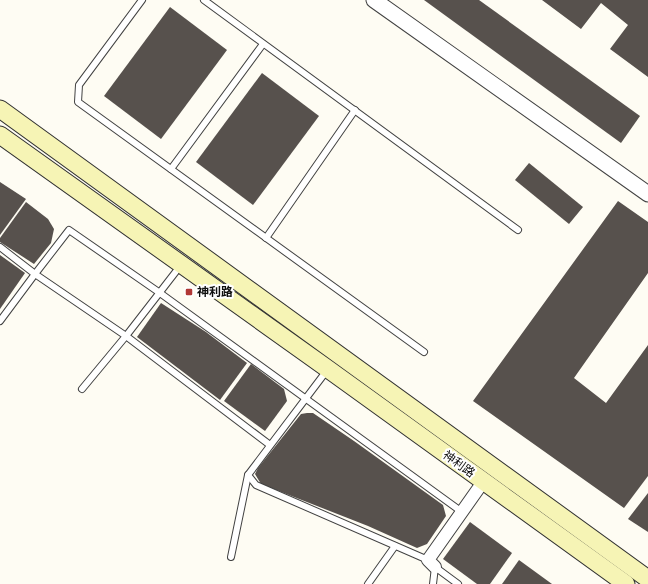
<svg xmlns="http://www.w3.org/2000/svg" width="648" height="584" viewBox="0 0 648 584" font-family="'Times New Roman','Noto Sans SC',serif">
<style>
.building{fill:#57514d}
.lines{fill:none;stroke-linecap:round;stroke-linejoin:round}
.service-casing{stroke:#424242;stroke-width:8}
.minor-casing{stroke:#424242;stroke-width:14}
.tertiary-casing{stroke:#424242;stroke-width:17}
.secondary-casing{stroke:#313131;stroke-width:19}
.service{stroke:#fff;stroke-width:6}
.minor{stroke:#fff;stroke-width:12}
.tertiary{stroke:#fff;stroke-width:15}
.secondary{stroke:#f6f4b5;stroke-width:17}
.poi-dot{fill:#b13836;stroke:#fff;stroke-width:1.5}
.labels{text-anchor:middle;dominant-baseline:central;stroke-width:4;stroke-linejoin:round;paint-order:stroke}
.poi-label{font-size:12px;font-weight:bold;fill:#0f0f0f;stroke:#fff;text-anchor:start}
.street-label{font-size:12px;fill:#0f0f0f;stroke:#fff}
</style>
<rect width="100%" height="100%" fill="#fefcf3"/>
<!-- building -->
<g class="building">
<polygon points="424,0 479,0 640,116 621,143"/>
<polygon points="542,0 648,0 648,77 610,49 628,25 601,3 581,29"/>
<polygon points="170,7 227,50 161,139 104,96"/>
<polygon points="262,73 319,116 253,205 196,162"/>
<polygon points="529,163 583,207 569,224 515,180"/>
<polygon points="0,182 26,199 0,235"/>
<polygon points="618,201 648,222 648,273 574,378 606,403 648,345 648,476 624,508 473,401"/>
<polygon points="26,202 48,219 54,229 51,243 34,264 0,242 0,238"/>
<polygon points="0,255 25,273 0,309"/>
<polygon points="161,303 206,332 247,363 220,400 137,337"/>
<polygon points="251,364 284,389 287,401 265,431 224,401"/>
<polygon points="307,413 313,413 354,441 443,505 446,516 427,544 417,548 368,526 261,484 255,474 258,468 301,414"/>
<polygon points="648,493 648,532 628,519"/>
<polygon points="470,522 512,553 490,584 477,584 443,559"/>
<polygon points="519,560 552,584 502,584"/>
</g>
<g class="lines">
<defs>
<g id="service">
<polyline points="142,0 79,85 78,102 424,352"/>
<polyline points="204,0 518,230"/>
<polyline points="171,169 263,44"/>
<polyline points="266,238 355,110"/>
<polyline points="0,247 35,274 0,321"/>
<polyline points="181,265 126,336 270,445"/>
<polyline points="328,369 248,475 256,485 428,560"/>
<polyline points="82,389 126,336 35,274 69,230 160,293 462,512"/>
<polyline points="231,557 248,475"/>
<polyline points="368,584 395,546"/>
<polyline points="433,584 435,567 458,584"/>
</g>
<polyline id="minor" points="435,567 428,560 483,482"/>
<polyline id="tertiary" points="374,0 648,194"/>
<g id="secondary">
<polyline points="0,109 648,579"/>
<polyline points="0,135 328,369 626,584"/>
</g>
</defs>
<!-- service casing -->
<use href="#service" class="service-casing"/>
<!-- minor casing -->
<use href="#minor" class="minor-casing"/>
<!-- tertiary casing -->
<use href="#tertiary" class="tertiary-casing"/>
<!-- secondary casing -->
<use href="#secondary" class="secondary-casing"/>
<!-- service -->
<use href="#service" class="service"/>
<!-- minor -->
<use href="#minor" class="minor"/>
<!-- tertiary -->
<use href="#tertiary" class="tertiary"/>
<!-- secondary -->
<use href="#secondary" class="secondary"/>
</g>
<!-- markers -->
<rect class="poi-dot" x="185" y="288" width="8" height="8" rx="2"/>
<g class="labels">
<!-- poi labels -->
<g class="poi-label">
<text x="197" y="292">神利路</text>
</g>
<!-- street labels -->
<g class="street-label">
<text transform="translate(459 464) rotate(36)">神利路</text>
</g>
</g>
</svg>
